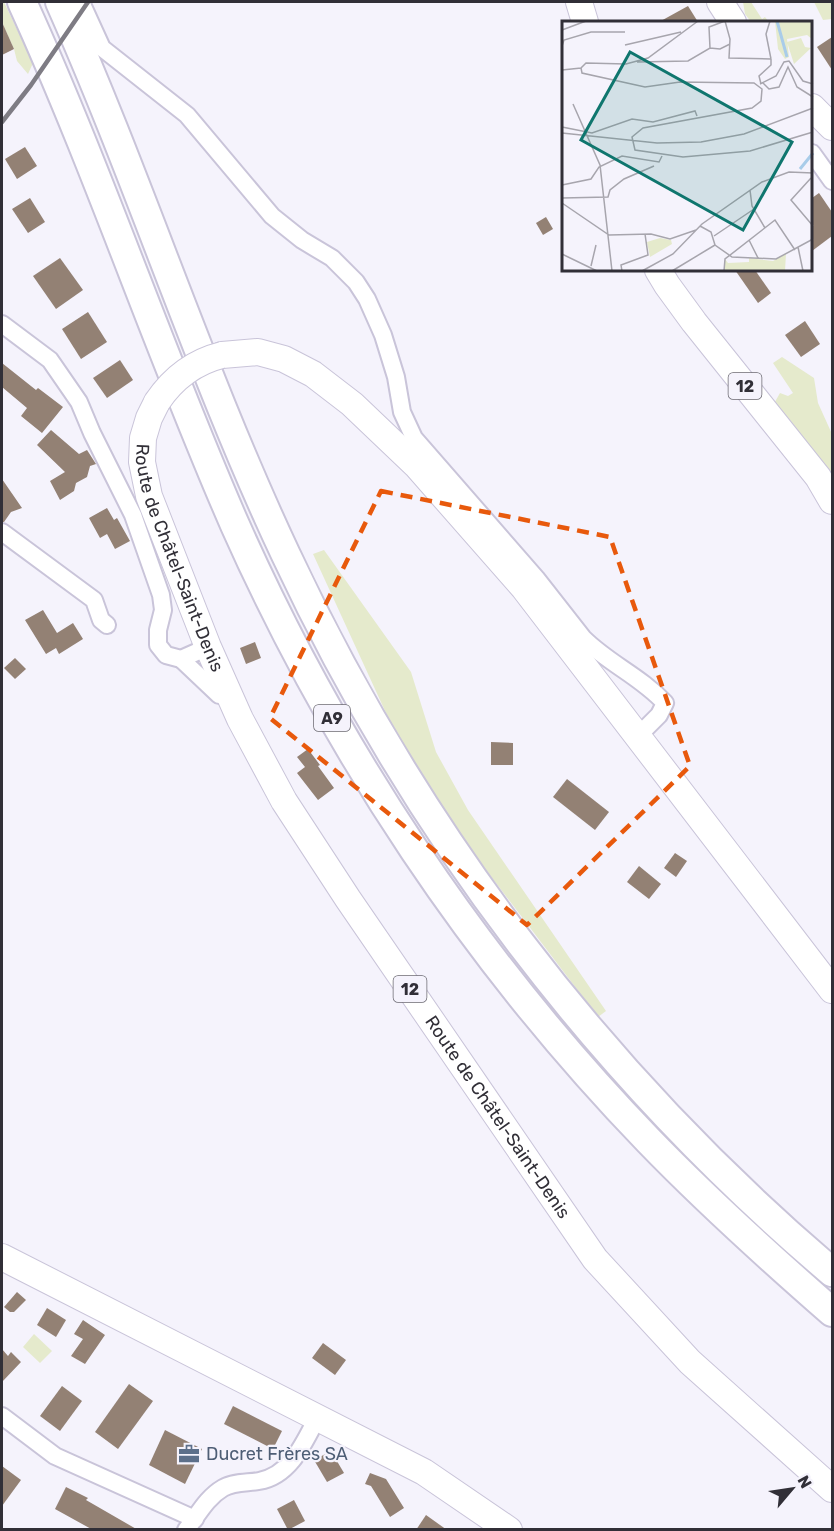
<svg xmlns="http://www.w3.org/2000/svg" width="834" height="1531" viewBox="0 0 834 1531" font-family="Rubik,sans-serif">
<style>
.green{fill:#e5eacc}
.building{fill:#938174}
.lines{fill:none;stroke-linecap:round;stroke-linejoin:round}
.street-casing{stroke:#c9c4d9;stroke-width:20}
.primary-casing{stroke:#c9c4d9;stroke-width:28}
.highway-casing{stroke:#c9c4d9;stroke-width:32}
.street{stroke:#fff;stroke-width:16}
.primary{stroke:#fff;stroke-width:26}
.highway{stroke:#fff;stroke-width:28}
.rail{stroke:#7e7c84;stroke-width:4.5}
.primary-bridge-casing{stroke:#c9c4d9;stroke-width:28;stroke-linecap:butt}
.primary-bridge{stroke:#fff;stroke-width:26}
.marked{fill:none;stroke:#e8590c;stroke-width:4.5;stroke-dasharray:12 8;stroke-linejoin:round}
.labels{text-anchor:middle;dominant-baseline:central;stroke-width:4.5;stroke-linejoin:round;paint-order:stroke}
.shield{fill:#f5f3fc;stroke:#6c6a72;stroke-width:1.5}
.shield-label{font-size:16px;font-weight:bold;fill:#312f37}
.street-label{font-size:18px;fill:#312f37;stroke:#f5f3fc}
.service-label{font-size:18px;fill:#4e5e75;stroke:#f5f3fc;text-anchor:start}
.inset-river{fill:none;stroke:#a9cce9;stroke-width:3}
.inset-road{fill:none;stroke:#a7a5ad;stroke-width:1.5}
.view{fill:#0f766e;fill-opacity:0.15;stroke:#0f766e;stroke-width:3}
.inset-edge{fill:none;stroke:#312f37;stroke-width:3}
</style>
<rect width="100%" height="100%" fill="#f5f3fc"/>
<!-- green -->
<g class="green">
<polygon points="2,2 4,2 33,63 28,74 17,61 14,49 2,22"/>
<polygon points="743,2 751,2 762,19 765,17 769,22 751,22 745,14"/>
<polygon points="814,2 832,2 832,19 823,20"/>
<polygon points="782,357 814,378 818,403 832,434 832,481 790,420 772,407 780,393 788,396 793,393 773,363"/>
<polygon points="324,550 411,672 436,752 468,810 606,1011 598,1017 451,824 397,737 313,554"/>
<polygon points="34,1334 52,1351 40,1363 23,1347"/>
</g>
<!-- building -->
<g class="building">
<polygon points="688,6 698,22 659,22"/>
<polygon points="2,22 14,49 2,55"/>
<polygon points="832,37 832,70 817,47"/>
<polygon points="25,147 37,166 17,179 5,159"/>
<polygon points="819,193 832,212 832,236 812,251 812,198"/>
<polygon points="30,198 45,222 28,233 12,209"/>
<polygon points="546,217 553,229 543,235 536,223"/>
<polygon points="60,258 83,290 56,309 33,276"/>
<polygon points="735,270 755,270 771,293 758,303"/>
<polygon points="88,312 107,342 81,359 62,329"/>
<polygon points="805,321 820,344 801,357 785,335"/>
<polygon points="120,360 133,380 107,398 93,378"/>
<polygon points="2,363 36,390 38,388 63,407 42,433 21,416 27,408 2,387"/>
<polygon points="51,430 79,454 87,450 96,464 90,466 87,477 76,483 74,491 60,500 50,481 65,472 37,445"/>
<polygon points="2,479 22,508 11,512 4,522 2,522"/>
<polygon points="107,508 114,520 117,518 130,541 115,549 107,534 100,538 89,518"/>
<polygon points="43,610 57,633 73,623 83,639 59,654 56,648 46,654 25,620"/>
<polygon points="255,642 261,658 246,664 240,648"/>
<polygon points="15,658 26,669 15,679 4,668"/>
<polygon points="491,742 513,743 513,765 491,765"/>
<polygon points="308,749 320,765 318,766 334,788 318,800 297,773 305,767 297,757"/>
<polygon points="567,779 609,812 595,830 553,797"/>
<polygon points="675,853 687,861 676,877 664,868"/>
<polygon points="639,866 661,884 649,899 627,882"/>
<polygon points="17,1292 26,1300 14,1312 10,1312 4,1307"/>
<polygon points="47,1308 66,1320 56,1337 37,1325"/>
<polygon points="83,1320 105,1335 85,1364 71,1356 83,1339 74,1334"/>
<polygon points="323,1343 346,1360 335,1375 312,1358"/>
<polygon points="2,1349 8,1356 11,1352 21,1362 2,1382"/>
<polygon points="129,1384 153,1401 118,1449 95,1432"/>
<polygon points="62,1386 82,1401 60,1431 40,1416"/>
<polygon points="233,1406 282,1431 273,1449 224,1424"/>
<polygon points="165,1430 202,1449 185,1484 149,1465"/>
<polygon points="331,1451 344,1473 327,1482 314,1460"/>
<polygon points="2,1466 21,1480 2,1506"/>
<polygon points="370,1473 386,1479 404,1508 390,1517 371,1486 365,1484"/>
<polygon points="66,1487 88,1498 86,1500 138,1530 93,1530 55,1509"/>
<polygon points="294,1500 305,1521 288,1530 277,1509"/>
<polygon points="426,1515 447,1530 416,1530"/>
</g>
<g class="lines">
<defs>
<g id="street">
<path d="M81 2 102 48 187 115 272 216 302 240 332 258 356 282 367 299 383 335 396 377 402 412 414 438 536 578 583 638C609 664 640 676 665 703L659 715 638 736"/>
<polyline points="812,153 832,181"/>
<polyline points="2,324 50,360 79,402 92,433 133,515 161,595 163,610 158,630 158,645 166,655 181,659 208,647"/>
<polyline points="2,532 94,600 101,620 107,625"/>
<polyline points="181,659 219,695 230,695"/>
<polyline points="2,1416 55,1456 195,1519"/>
<path d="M186 1530C198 1515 206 1498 223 1488 233 1482 248 1483 259 1481 290 1476 304 1443 317 1418"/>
</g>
<g id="primary">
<polyline points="579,2 585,22"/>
<polyline points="720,2 733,22"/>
<polyline points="812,107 832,127"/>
<polyline points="658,270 667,285 694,322 818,477 832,501"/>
<polyline points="222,355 258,352 284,359 313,374 352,404 416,465 524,588 832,990"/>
<path id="s1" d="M157 402 149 418 143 438 142 462 149 496 208 647 240 719 284 801 348 899 595 1259 690 1362 832 1489"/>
<polyline points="2,1257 424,1472 509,1530"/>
</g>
<g id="highway">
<path d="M22 2C100 173 159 352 235 525 336 752 476 962 649 1141 707 1201 769 1257 832 1312"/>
<path d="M60 2C141 184 201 375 286 555 415 831 600 1075 832 1272"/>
</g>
</defs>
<!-- street casing -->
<use href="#street" class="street-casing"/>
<!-- primary casing -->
<use href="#primary" class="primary-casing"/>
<!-- highway casing -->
<use href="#highway" class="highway-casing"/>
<!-- street -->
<use href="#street" class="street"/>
<!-- primary -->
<use href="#primary" class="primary"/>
<!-- highway -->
<use href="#highway" class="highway"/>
<!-- rail -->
<polyline class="rail" points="2,122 31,85 88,2"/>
<defs>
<path id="primary-bridge" d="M157 402C173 378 194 362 222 355"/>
</defs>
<!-- primary-bridge casing -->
<use href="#primary-bridge" class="primary-bridge-casing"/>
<!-- primary-bridge -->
<use href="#primary-bridge" class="primary-bridge"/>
</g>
<!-- marked area -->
<path class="marked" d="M381 491 610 537 690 766 527 925 270 718Z"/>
<!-- icons -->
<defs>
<symbol id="office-bare" viewBox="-9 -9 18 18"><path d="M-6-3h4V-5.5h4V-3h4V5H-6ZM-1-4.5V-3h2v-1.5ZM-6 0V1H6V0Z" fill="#5c6f8a" stroke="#f5f3fc" stroke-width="2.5" paint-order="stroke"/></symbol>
</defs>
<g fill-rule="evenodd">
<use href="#office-bare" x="174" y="1439" width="30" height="30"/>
</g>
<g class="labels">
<!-- shield labels -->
<g class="shield">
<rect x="728.5" y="373" width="33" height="26" rx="4.5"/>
<rect x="314" y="705" width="36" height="26" rx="4.5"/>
<rect x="393.5" y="976" width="33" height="26" rx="4.5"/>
</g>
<g class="shield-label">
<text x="745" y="386">12</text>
<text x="332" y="718">A9</text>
<text x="410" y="989">12</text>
</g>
<!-- street labels -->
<g class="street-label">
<text stroke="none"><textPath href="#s1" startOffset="165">Route de Châtel-Saint-Denis</textPath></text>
<text stroke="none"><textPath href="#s1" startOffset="813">Route de Châtel-Saint-Denis</textPath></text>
</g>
<!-- service labels -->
<g class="service-label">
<text x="206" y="1454">Ducret Frères SA</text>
</g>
</g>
<!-- overview -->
<g transform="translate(562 21)">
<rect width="250" height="250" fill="#f5f3fc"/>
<path d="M213 0H250V18L245 14 225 18 227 36 223 38 216 28ZM239 17 243 26 249 27 232 43 225 21ZM98 217 109 219 110 223 88 236 85 221ZM224 233 223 250H163V238L166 242 187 241V237L211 240Z" fill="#e5eacc"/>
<path class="inset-river" d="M215 0 225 36M238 148 251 132"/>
<path class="inset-road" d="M136 0 86 37 64 43 24 42 19 47 20 52 83 66 118 61 192 62 200 68 199 80 190 87 81 107 70 116 73 129 121 136 188 130 251 111M163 0 168 18 167 37 209 38M208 0 204 13 209 38M0 9 24 0M63 24 119 11M0 25 2 19 29 11H63M148 27 147 6 163 0M75 41 126 40 148 27 158 28 168 23M0 49 19 47M201 62 207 68 217 66 226 46 235 66 251 76M198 63 214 55 222 41 227 40 241 60 251 63M199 63 197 55 209 44V38M11 83 38 144 50 250M0 106 30 112 70 98 91 101 133 90 135 95M0 112 95 122 139 121 182 113 251 87M249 157 229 179 251 205M0 164 29 158 37 146 60 135 97 141 100 135M188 169 190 185 203 207M0 177 46 176 48 169 62 158 92 145M0 182 47 214 89 213 108 218 134 209M138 205 149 211 153 224 170 236 214 238 251 218M152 215 192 188M187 219 196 237M236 226 241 250M0 233 35 250M29 245 34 224M60 250 59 244 86 234 83 213M80 250 111 233 140 203 200 161 227 151 251 152M110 250 153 224M162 250 163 238 213 199 233 229"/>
<path class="view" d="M68 31 230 121 181 209 19 119Z"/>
<rect width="250" height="250" class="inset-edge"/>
</g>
<!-- border -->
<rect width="834" height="1531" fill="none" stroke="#312f37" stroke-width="6"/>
<!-- north arrow -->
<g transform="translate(792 1489) rotate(61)" stroke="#f5f3fc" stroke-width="4.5" paint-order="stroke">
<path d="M0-4.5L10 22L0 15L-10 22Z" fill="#312f37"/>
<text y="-9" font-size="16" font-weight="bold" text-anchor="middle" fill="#312f37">N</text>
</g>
</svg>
